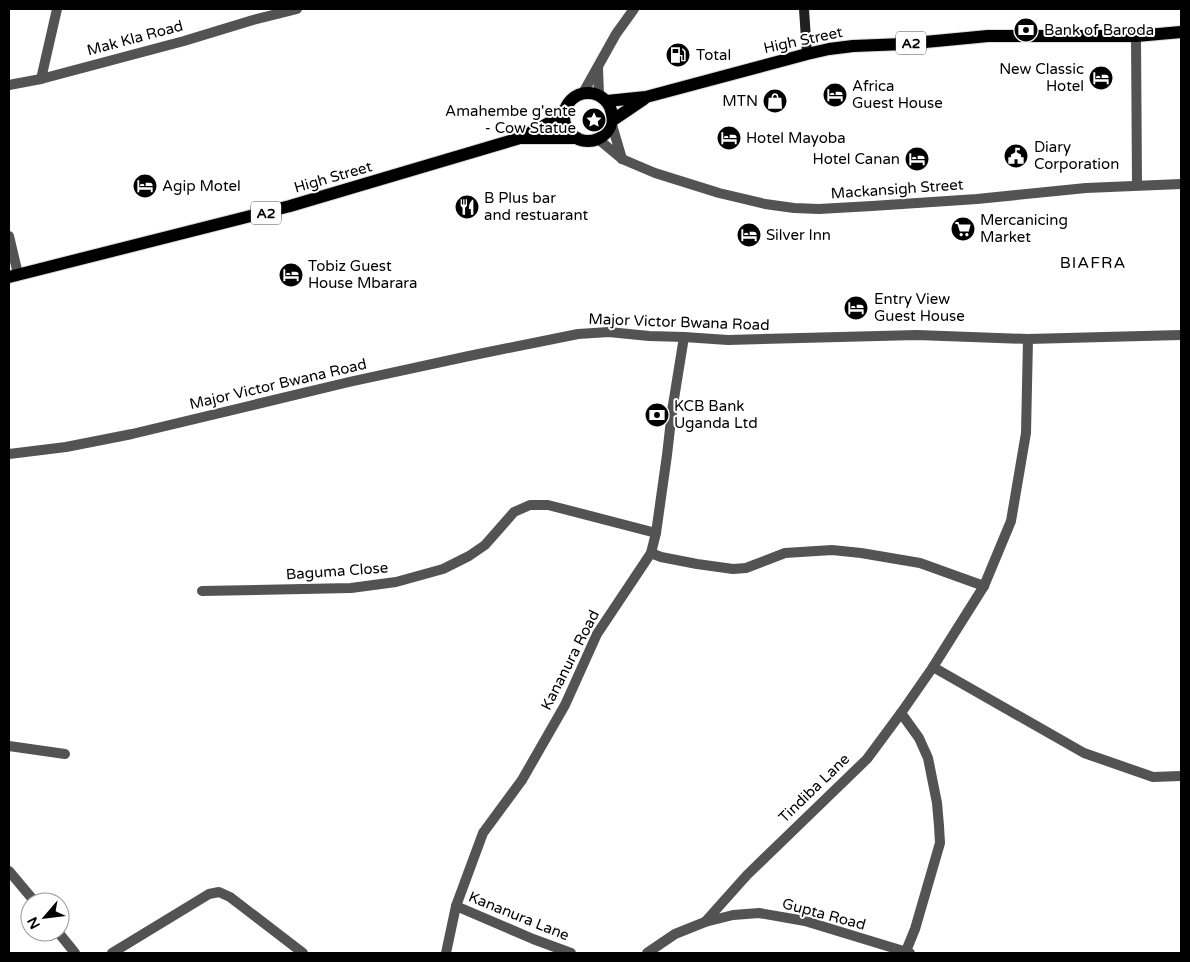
<svg xmlns="http://www.w3.org/2000/svg" width="1190" height="962" viewBox="0 0 1190 962" font-family="'Varela Round',sans-serif">
<style>
.lines{fill:none;stroke-linecap:round;stroke-linejoin:round}
.primary-casing{stroke:#dbdbdb;stroke-width:14}
.minor{stroke:#535353;stroke-width:10}
.secondary{stroke:#202020;stroke-width:10}
.primary{stroke:#000;stroke-width:12}
.labels{text-anchor:middle;dominant-baseline:central;stroke-width:4;stroke-linejoin:round;paint-order:stroke}
.shield{fill:#fff;stroke:#4c4c4c;stroke-width:1}
.shield-label{font-size:14px;font-weight:bold;fill:#000}
.poi-label{font-size:15px;fill:#000;stroke:#fff;text-anchor:start}
.street-label{font-size:15px;fill:#000;stroke:#fff}
.neighbourhood-label{font-size:16px;letter-spacing:1px;fill:#000;stroke:#fff}
</style>
<rect width="100%" height="100%" fill="#fff"/>
<g class="lines">
<defs>
<g id="primary">
<circle cx="588" cy="117" r="24"/>
<polyline points="607,101 646,97 807,54 829,49 853,46 904,44 988,36 1136,36 1181,32"/>
<polyline points="613,120 644,99"/>
<polyline points="522,138 577,138"/>
<polyline points="9,277 290,206 520,138 564,115"/>
</g>
</defs>
<!-- primary casing -->
<use href="#primary" class="primary-casing"/>
<!-- minor -->
<g class="minor">
<polyline points="1136,36 1137,185"/>
<polyline points="598,68 599,95"/>
<polyline points="41,79 57,9"/>
<polyline points="9,85 41,79 184,41 253,20 297,9"/>
<polyline points="583,93 616,34 634,9"/>
<polyline points="612,125 622,159"/>
<polyline points="598,139 622,159 655,173 719,193 765,204 794,208 819,209 872,206 977,199 1086,188 1181,184"/>
<polyline points="9,236 18,274"/>
<polyline points="9,454 66,447 132,434 349,382 469,356 578,334 609,332 649,336 684,337 728,340 917,335 1028,339 1181,335"/>
<polyline points="651,553 661,557 697,564 733,569 746,568 785,553 832,550 861,553 920,563 984,586"/>
<polyline points="202,591 351,588 396,582 443,569 469,556 485,545 514,512 530,505 548,505 656,533"/>
<polyline points="933,667 1084,753 1153,777 1181,776"/>
<polyline points="901,713 919,738 928,758 937,803 939,826 940,843 915,929 906,951"/>
<polyline points="9,746 65,754"/>
<polyline points="9,871 35,902"/>
<polyline points="456,906 533,939 571,953"/>
<polyline points="705,922 747,875 867,759 901,713 933,667 984,586 1011,521 1026,433 1028,339"/>
<polyline points="58,932 75,953"/>
<polyline points="112,953 209,894 219,892 230,897 303,953"/>
<polyline points="446,953 456,906 483,833 522,780 565,705 597,634 651,553 656,533 667,455 672,411 684,337"/>
<polyline points="647,953 675,934 705,922 733,915 759,913 805,921 910,953"/>
</g>
<!-- secondary -->
<polyline class="secondary" points="804,9 807,54"/>
<!-- primary -->
<use href="#primary" class="primary"/>
</g>
<!-- icons -->
<defs>
<symbol id="bank-disc" viewBox="-11 -11 22 22"><circle r="9.5" fill="#000" stroke="#fff"/><path d="M-6-4H6V4H-6ZM0-2.3a2.3 2.3 0 1 0 0 4.6a2.3 2.3 0 1 0 0-4.6Z" fill="#fff"/></symbol>
<symbol id="fuel-disc" viewBox="-11 -11 22 22"><circle r="9.5" fill="#000" stroke="#fff"/><path d="M-5.5-6h7V0h2V4h1.3V-2.5L3-4.5l.8-.8L6-3V5H2.5V1h-1V6h-7ZM-4.2-4.7v3.2H.2V-4.7Z" fill="#fff"/></symbol>
<symbol id="hotel-disc" viewBox="-11 -11 22 22"><circle r="9.5" fill="#000" stroke="#fff"/><path d="M-6-4.5h1.5V1H6V5H4.5V3h-9V5H-6ZM-4 0a1.8 1.8 0 1 1 3.6 0ZM.5 0V-2.5h3Q6-2.5 6 0Z" fill="#fff"/></symbol>
<symbol id="shop-disc" viewBox="-11 -11 22 22"><circle r="9.5" fill="#000" stroke="#fff"/><path d="M-5-2.5h2.3a2.7 3.5 0 0 1 5.4 0H5L5.5 6h-11ZM-1.5-2.5h3a1.5 2.3 0 0 0-3 0Z" fill="#fff"/></symbol>
<symbol id="sight-disc" viewBox="-11 -11 22 22"><circle r="9.5" fill="#000" stroke="#fff"/><path d="M0-6L1.8-2.2L6-1.7L2.9 1.2L3.7 5.4L0 3.3L-3.7 5.4L-2.9 1.2L-6-1.7L-1.8-2.2Z" fill="#fff"/></symbol>
<symbol id="civic-disc" viewBox="-11 -11 22 22"><circle r="9.5" fill="#000" stroke="#fff"/><path d="M-.6-6.5H3V-4.5H.6V-3L4-1V1h2V6H-6V1h2V-1L-.6-3ZM-1.2 2.5V6h2.4V2.5Z" fill="#fff"/></symbol>
<symbol id="restaurant-disc" viewBox="-11 -11 22 22"><circle r="9.5" fill="#000" stroke="#fff"/><path d="M-5-6h1v4h1v-4h1v4h1v-4h1v5L-1.5 .5V6h-2V.5L-5-1ZM5-6V6H3V1.5H1.5Q1.5-4 5-6Z" fill="#fff"/></symbol>
<symbol id="supermarket-disc" viewBox="-11 -11 22 22"><circle r="9.5" fill="#000" stroke="#fff"/><path d="M-6-5.5h2.5l.6 2H6L4.5 2H-2.5L-4.4-4H-6ZM-1.5 3.2a1.3 1.3 0 1 0 .1 0ZM3 3.2a1.3 1.3 0 1 0 .1 0Z" fill="#fff"/></symbol>
</defs>
<g fill-rule="evenodd">
<use href="#bank-disc" x="1012" y="16" width="28" height="28"/>
<use href="#fuel-disc" x="664" y="41" width="28" height="28"/>
<use href="#hotel-disc" x="1087" y="64" width="28" height="28"/>
<use href="#hotel-disc" x="821" y="81" width="28" height="28"/>
<use href="#shop-disc" x="761" y="87" width="28" height="28"/>
<use href="#sight-disc" x="580" y="106" width="28" height="28"/>
<use href="#hotel-disc" x="715" y="124" width="28" height="28"/>
<use href="#civic-disc" x="1002" y="142" width="28" height="28"/>
<use href="#hotel-disc" x="903" y="145" width="28" height="28"/>
<use href="#hotel-disc" x="131" y="172" width="28" height="28"/>
<use href="#restaurant-disc" x="453" y="193" width="28" height="28"/>
<use href="#supermarket-disc" x="949" y="215" width="28" height="28"/>
<use href="#hotel-disc" x="735" y="221" width="28" height="28"/>
<use href="#hotel-disc" x="277" y="261" width="28" height="28"/>
<use href="#hotel-disc" x="842" y="294" width="28" height="28"/>
<use href="#bank-disc" x="643" y="401" width="28" height="28"/>
</g>
<g class="labels">
<!-- shield labels -->
<g class="shield">
<rect x="896" y="31.5" width="30" height="23" rx="4"/>
<rect x="251" y="201.5" width="30" height="23" rx="4"/>
</g>
<g class="shield-label">
<text x="911" y="43">A2</text>
<text x="266" y="213">A2</text>
</g>
<!-- poi labels -->
<g class="poi-label">
<text x="1044" y="30">Bank of Baroda</text>
<text x="696" y="55">Total</text>
<text x="1084" y="69" text-anchor="end">New Classic<tspan x="1084" dy="17">Hotel</tspan></text>
<text x="852" y="86">Africa<tspan x="852" dy="17">Guest House</tspan></text>
<text x="758" y="101" text-anchor="end">MTN</text>
<text x="576" y="111" text-anchor="end">Amahembe g'ente<tspan x="576" dy="17">- Cow Statue</tspan></text>
<text x="746" y="138">Hotel Mayoba</text>
<text x="1034" y="147">Diary<tspan x="1034" dy="17">Corporation</tspan></text>
<text x="900" y="159" text-anchor="end">Hotel Canan</text>
<text x="162" y="186">Agip Motel</text>
<text x="484" y="198">B Plus bar<tspan x="484" dy="17">and restuarant</tspan></text>
<text x="980" y="220">Mercanicing<tspan x="980" dy="17">Market</tspan></text>
<text x="766" y="235">Silver Inn</text>
<text x="308" y="266">Tobiz Guest<tspan x="308" dy="17">House Mbarara</tspan></text>
<text x="874" y="299">Entry View<tspan x="874" dy="17">Guest House</tspan></text>
<text x="674" y="406">KCB Bank<tspan x="674" dy="17">Uganda Ltd</tspan></text>
</g>
<!-- street labels -->
<g class="street-label">
<text transform="translate(135 38) rotate(-15)">Mak Kla Road</text>
<text transform="translate(803 40) rotate(-12)">High Street</text>
<text transform="translate(333 177) rotate(-16)">High Street</text>
<text transform="translate(897 189) rotate(-4)">Mackansigh Street</text>
<text transform="translate(679 322) rotate(2)">Major Victor Bwana Road</text>
<text transform="translate(278 384) rotate(-13)">Major Victor Bwana Road</text>
<text transform="translate(337 571) rotate(-4)">Baguma Close</text>
<text transform="translate(570 660) rotate(-63)">Kananura Road</text>
<text transform="translate(814 788) rotate(-44)">Tindiba Lane</text>
<text transform="translate(824 914) rotate(15)">Gupta Road</text>
<text transform="translate(519 916) rotate(22)">Kananura Lane</text>
</g>
<!-- neighbourhood labels -->
<g class="neighbourhood-label">
<text x="1093" y="263">BIAFRA</text>
</g>
</g>
<!-- border -->
<rect width="1190" height="962" fill="none" stroke="#000000" stroke-width="20"/>
<!-- north arrow -->
<g transform="translate(45 917) rotate(242)"><circle r="24" fill="#ffffff" stroke="#999999"/>
<path d="M0-4L9 19L0 12L-9 19Z" fill="#000000"/>
<text y="-8" font-size="14" font-weight="bold" text-anchor="middle" fill="#000000">N</text>
</g>
</svg>
